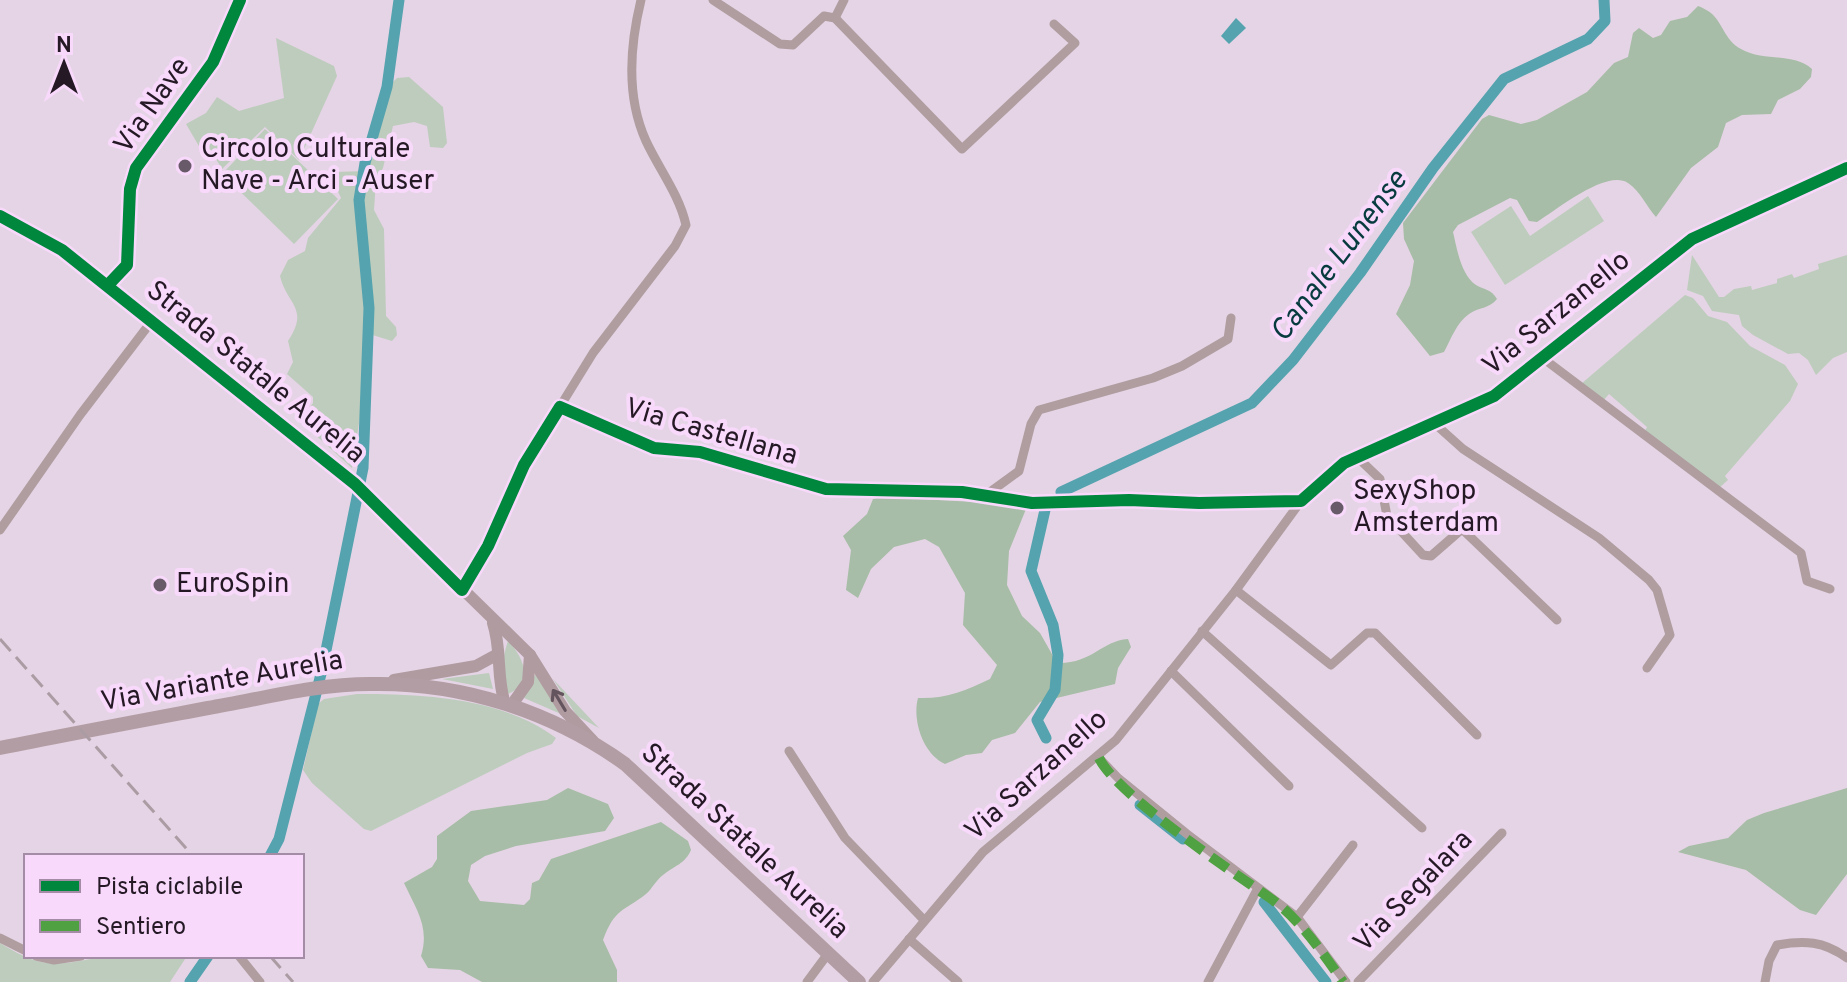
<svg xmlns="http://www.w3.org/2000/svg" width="1847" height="982" viewBox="0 0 1847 982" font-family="Overpass,sans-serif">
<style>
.green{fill:#beccbd}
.forest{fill:#a7bda7}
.water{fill:#54a3af}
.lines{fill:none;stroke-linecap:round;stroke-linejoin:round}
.canal{stroke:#54a3af;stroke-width:11}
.minor{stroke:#af9da0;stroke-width:9}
.secondary{stroke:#b09ba1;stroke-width:12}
.primary{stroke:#b39da4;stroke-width:14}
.rail{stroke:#ab9ca4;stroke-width:3;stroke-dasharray:16 8;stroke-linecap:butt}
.quiet{stroke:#50a142;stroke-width:10;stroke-dasharray:20 10;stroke-linecap:butt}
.cycleway-casing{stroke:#f8d9fb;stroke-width:17}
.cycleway{stroke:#00873e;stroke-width:12}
.oneway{stroke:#64545d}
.poi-dot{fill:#685a69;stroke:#f8d9fb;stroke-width:3}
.labels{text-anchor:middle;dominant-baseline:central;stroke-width:8;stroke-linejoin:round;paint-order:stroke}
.street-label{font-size:28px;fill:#251926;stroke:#f8d9fb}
.poi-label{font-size:28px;fill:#251926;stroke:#f8d9fb;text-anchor:start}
.water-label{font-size:30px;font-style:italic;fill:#083b3f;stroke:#f8d9fb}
</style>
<rect width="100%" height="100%" fill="#e5d4e5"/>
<!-- green -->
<g class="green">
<polygon points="276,38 334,66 337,76 299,160 265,127 222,169 210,149 203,153 186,124 206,113 217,97 239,111 284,98"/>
<path d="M409 77 443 107 447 143 443 148 430 147 427 126 414 122 393 126 383 168 376 180 374 210 384 229 386 316 396 327 397 335 392 341 366 333 362 404 352 468 300 421 313 403V397L287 374 293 362 288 341C310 308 287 305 280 276L288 260 305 251 308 238 341 198 332 179 334 172 366 171 391 84 397 78Z"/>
<polygon points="265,129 338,199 294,244 222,174"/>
<polygon points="1588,196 1604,221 1505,285 1471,232 1511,206 1530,236"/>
<polygon points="1692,255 1719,297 1724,297 1734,289 1751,286 1752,290 1777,283 1777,279 1792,274 1794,278 1819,269 1818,264 1847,255 1847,352 1833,358 1816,375 1808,360 1799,353 1788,354 1753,335 1742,326 1739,315 1712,311 1703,296 1687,290"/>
<polygon points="1685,295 1693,298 1708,316 1727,322 1750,346 1785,365 1798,384 1790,401 1725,476 1728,480 1719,488 1645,431 1647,427 1609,394 1603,401 1581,384"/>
<path d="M508 641C523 656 535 683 508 694 498 682 503 655 508 641Z"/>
<polygon points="537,671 561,714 524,698"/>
<polygon points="489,673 493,689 442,679"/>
<polygon points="553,679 599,728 577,716"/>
<path d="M357 694C422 694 501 697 556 738L552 744 527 753 371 831 364 829 312 783 303 770 318 704 324 699Z"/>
<path d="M0 943C45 971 57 965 106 956 132 952 161 956 187 956L170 982H0Z"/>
</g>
<!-- forest -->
<g class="forest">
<path d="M1698 6C1703 8 1711 12 1714 16 1724 27 1726 41 1741 49 1763 62 1793 52 1812 69L1811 77 1800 89 1778 100 1771 114 1742 115 1726 123 1718 147 1691 168 1656 217C1646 206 1641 192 1628 183 1606 169 1557 210 1537 222L1529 221 1517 200 1510 198 1458 225 1453 232C1457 249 1461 275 1476 285 1485 290 1491 289 1497 299 1489 309 1479 307 1469 314 1457 322 1451 339 1444 352L1430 356 1396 314 1410 285 1414 261 1404 239 1403 223 1482 119 1489 115 1521 124 1537 120 1587 92 1614 63 1628 57 1633 33 1639 28 1653 38 1661 35 1670 21 1687 17Z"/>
<path d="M881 497 975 502 1026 509 1009 551 1007 585 1022 616 1040 633 1057 663C1092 664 1101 641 1128 639L1131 647 1118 668 1115 684 1040 702 1015 733 992 740 982 753 966 755 945 764C923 754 912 720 918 698 946 699 965 691 990 679L997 665 963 625 965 593 939 547 925 539 894 547 871 569 858 598 846 590 851 550 843 536 867 514 873 499Z"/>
<path d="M568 788 608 804 614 818 605 831 516 846 485 856 471 865 468 881 480 901 524 905 530 899 532 883 539 880 551 859 661 822 688 841 691 850C685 864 674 866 663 875 656 880 652 889 646 894 623 912 615 908 603 940L617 970V982H482L460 970 428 968 421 956C430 927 416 909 404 883L432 867 437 859V836L471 811 547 800Z"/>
<polygon points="1847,788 1847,874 1816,915 1800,910 1746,870 1678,852 1689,846 1728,838 1747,820 1764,813"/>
</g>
<!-- water -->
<polygon class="water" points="1236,18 1246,28 1229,44 1221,36"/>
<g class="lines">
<!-- canal -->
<g class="canal">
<polyline points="1061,492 1252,403 1293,360 1360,273 1433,168 1504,79 1588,39 1605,21 1604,0"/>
<polyline points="1045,510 1031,571 1053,625 1058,655 1055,690 1037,720 1046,738"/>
<polyline points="1140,805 1183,839"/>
<polyline points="270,856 279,839 322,670 363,468 369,308 359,200 365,163 387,87 399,0"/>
<polyline points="1264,902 1326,982"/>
<polyline points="190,982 208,956"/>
</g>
<!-- minor -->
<g class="minor">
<polyline points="713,0 780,44 793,45 824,16 835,18 962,149 1075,43 1054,24"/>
<polyline points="835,18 844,0"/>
<polyline points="108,285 127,265 130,189 136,168 213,62 240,0"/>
<polyline points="1544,359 1801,553 1807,581 1830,589"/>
<polyline points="560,407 654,448 700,452 826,489 962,492 1032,503 1129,500 1199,503 1301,501"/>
<polyline points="1434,423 1463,449 1599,538 1649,580 1657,590 1670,635 1647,668"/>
<polyline points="1357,457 1380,479 1387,516 1423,555 1431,556 1462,529 1557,620"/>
<polyline points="986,495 1019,471 1031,424 1039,410 1153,378 1182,366 1228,339 1231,318"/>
<polyline points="0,530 80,415 151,322"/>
<path d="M462 590 488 546 524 465 593 353 675 246 686 225C679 194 659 169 646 141 626 97 630 45 641 0"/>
<polyline points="1236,590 1331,665 1367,633 1375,633 1477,735"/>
<polyline points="1202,631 1422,828"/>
<polyline points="1171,671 1289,786"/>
<polyline points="789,751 845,838 924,920"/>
<polyline points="1099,758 1118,778 1187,834 1297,917 1346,982"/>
<polyline points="1297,917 1353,845"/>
<polyline points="0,938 26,951"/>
<polyline points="909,939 958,982"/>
<polyline points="36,956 54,960 81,956"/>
<polyline points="239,956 260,982"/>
<polyline points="807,982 827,955"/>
<polyline points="873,982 983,852 1116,740 1236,590 1301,501 1344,463 1494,396 1692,239 1847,168"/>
<polyline points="1208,982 1258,888"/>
<polyline points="1358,982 1502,833"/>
<path d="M1765 982 1769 961 1777 945C1804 940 1824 941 1847 958"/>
</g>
<!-- secondary -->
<g class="secondary">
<polyline points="0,216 62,250 355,484 530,655 565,711 593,741"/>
<path d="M493 623C502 650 496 677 505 704"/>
<polyline points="394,680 476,666 498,654"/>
<polyline points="511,706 528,682 530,655"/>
</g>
<!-- primary -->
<path class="primary" d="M0 748C69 734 139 721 208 708 261 699 316 684 370 684 461 682 551 711 625 764L859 982"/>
<!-- rail -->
<g class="rail">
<polyline points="0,639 193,856"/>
<polyline points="270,956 293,982"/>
</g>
<!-- quiet -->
<path class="quiet" d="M1099 758C1117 795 1233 872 1270 898 1299 918 1323 953 1343 982"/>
<defs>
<g id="cycleway">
<polyline points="0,216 62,250 355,484 462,590 488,546 524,465 560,407 654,448 700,452 826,489 962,492 1032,503 1129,500 1199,503 1301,501 1344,463 1494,396 1692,239 1847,168"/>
<polyline points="108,285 127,265 130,189 136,168 213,62 240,0"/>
</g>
</defs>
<!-- cycleway casing -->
<use href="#cycleway" class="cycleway-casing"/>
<!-- cycleway -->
<use href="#cycleway" class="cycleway"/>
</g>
<!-- one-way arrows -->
<defs><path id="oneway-shaft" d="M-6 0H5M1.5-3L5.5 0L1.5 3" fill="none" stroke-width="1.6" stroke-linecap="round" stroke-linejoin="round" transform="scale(2)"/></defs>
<use class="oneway" href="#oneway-shaft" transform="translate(559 700) rotate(-121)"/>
<!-- markers -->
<g class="poi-dot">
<circle cx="185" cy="166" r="8"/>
<circle cx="1337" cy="508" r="8"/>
<circle cx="160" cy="585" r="8"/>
</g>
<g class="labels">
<!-- street labels -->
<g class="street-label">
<text transform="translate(153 106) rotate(-55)">Via Nave</text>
<text transform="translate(1557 314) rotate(-39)">Via Sarzanello</text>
<text transform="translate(255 373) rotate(39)">Strada Statale Aurelia</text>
<text transform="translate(711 433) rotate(16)">Via Castellana</text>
<text transform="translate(222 682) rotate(-10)">Via Variante Aurelia</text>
<text transform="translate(1037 776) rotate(-42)">Via Sarzanello</text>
<text transform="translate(744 842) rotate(43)">Strada Statale Aurelia</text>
<text transform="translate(1414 892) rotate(-46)">Via Segalara</text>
</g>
<!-- poi labels -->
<g class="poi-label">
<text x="201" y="150">Circolo Culturale<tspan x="201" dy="32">Nave - Arci - Auser</tspan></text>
<text x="1353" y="492">SexyShop<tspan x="1353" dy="32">Amsterdam</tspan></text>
<text x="176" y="585">EuroSpin</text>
</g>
<!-- water labels -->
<g class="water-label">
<text transform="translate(1340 257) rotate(-53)">Canale Lunense</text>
</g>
</g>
<!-- legend -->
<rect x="24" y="854" width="280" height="104" fill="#f8d9fb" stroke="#a48ca6" stroke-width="2"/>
<rect x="40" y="880" width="40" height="12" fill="#00873e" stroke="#a48ca6" stroke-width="2"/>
<text x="96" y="894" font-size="24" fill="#251926">Pista ciclabile</text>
<rect x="40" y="920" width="40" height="12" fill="#50a142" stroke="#a48ca6" stroke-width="2"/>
<text x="96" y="934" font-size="24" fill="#251926">Sentiero</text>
<!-- north arrow -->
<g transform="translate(64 64)" stroke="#f8d9fb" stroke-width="6" paint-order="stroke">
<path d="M0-6L14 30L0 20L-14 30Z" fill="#251926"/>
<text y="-12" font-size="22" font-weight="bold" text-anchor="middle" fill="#251926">N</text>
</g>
</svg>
